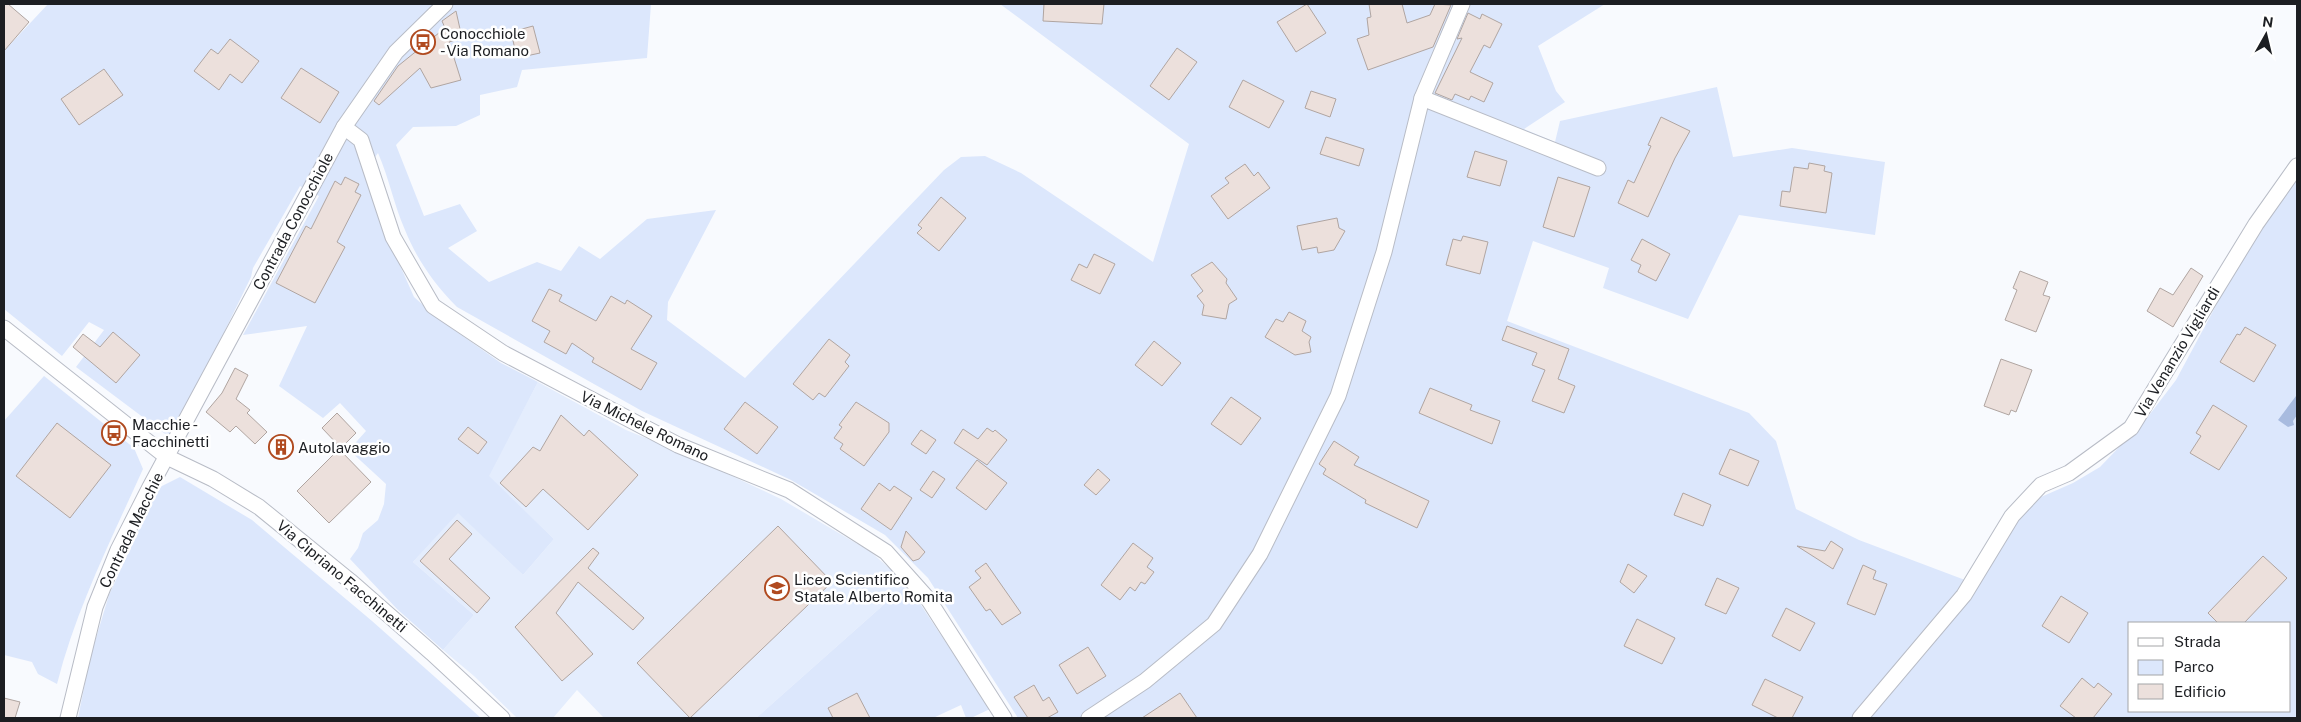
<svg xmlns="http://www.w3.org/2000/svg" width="2301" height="722" viewBox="0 0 2301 722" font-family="'Public Sans',sans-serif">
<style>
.built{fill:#e4edfd}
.green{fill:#dce7fc;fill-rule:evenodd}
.water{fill:#a8bbdf}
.building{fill:#ece0dc;stroke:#b0a5a1}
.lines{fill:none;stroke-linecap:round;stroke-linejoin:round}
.street-casing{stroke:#b8bcc6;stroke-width:17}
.street{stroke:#fff;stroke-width:15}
.labels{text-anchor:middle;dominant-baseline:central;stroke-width:5;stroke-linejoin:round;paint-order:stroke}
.poi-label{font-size:15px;fill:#1c1e22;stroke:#fff;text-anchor:start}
.street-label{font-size:15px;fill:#1c1e22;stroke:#fff}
</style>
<rect width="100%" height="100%" fill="#f8fafe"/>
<!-- built -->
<polygon class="built" points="538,382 626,430 683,453 781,499 871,552 907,584 756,718 604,718 577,690 553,718 517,718 474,676 443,650 474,615 413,562 458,512 523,575 554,539 488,476"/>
<!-- green -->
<g class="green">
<path d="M48 4H651L647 58 522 70 517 87 480 95V115L456 126 413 127 396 145 424 216 460 204 477 231 448 248 489 282 537 262 561 271 579 246 600 259 647 219 716 210 668 302 667 320 745 378 944 170 961 157 985 156 1021 173 1153 262 1189 144 1000 4H1605L1538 46 1556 91 1565 102 1524 129 1555 142 1560 121 1717 87 1733 157 1792 148 1885 162 1875 235 1739 215 1688 319 1603 288 1609 268 1533 241 1507 321 1749 413 1776 441 1796 509 1859 540 1965 580 1925 634 1855 718H1018L928 578 885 535 791 480 642 411 457 307C435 285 417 260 405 230 394 205 389 178 378 153L366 170 387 236 414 297 440 320 501 363 538 382 489 476 554 539 523 575 458 513 413 562 474 615 443 650 397 609 350 559 358 548 363 533 378 520 384 504 386 484 349 450 366 431 340 403 323 418 279 386 307 326 243 335 319 196 300 186 253 268 251 277 172 439 76 367 104 330 89 322 62 356 4 309V51Z"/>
<path d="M2297 176V718H1871L1881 702 1926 653 1960 610 2018 518 2041 497 2073 483 2100 467 2147 418 2176 380 2240 261ZM2130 623H2290V711H2130Z"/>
<path d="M44 376 134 448 143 469C111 540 76 609 57 684L38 674 32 662 4 655V421Z"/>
<polygon points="180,477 252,520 372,621 481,718 78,718 90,658 109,595 158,488"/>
<polygon points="907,584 990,709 971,718 966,718 961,705 933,718 756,718"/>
</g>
<!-- water -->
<polygon class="water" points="2296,396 2297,415 2293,421 2294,425 2288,427 2278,420"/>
<!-- building -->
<g class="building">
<polygon points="4,4 8,4 29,22 4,51"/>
<polygon points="1044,4 1104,4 1102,24 1043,21"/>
<polygon points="1307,4 1326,33 1296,52 1277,22"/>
<polygon points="1369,4 1402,4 1407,23 1430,15 1435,4 1451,5 1433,47 1368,70 1357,39 1369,35 1367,18 1371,17"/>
<polygon points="456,11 462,38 449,42 461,80 431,88 420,68 379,105 374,101 398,66 445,28 442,21"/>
<polygon points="1468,13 1480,19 1482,14 1502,24 1490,48 1484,45 1470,72 1493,83 1484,102 1471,96 1469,100 1455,94 1452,100 1435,93 1462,38 1457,39"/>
<polygon points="533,26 540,53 517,58 511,32"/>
<polygon points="230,39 259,61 242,83 230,74 219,90 194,71 211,49 218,54"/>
<polygon points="1177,48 1197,62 1169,100 1150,86"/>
<polygon points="301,68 339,92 320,123 281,98"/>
<polygon points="104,69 123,95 79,125 61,99"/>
<polygon points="1243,80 1284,101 1269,128 1229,107"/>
<polygon points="1311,91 1336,99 1330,117 1305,108"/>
<polygon points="1661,117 1690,131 1675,158 1648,217 1618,203 1628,180 1634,183 1651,146 1648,145"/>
<polygon points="1326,137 1364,149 1359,166 1320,154"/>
<polygon points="1475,151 1507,161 1500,186 1467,177"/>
<polygon points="1809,163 1825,166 1824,171 1832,173 1826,213 1780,206 1782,191 1790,192 1794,167 1808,169"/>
<polygon points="1245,164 1254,176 1258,172 1270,188 1228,219 1211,196 1229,183 1225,178"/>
<polygon points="345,177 359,184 355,192 361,195 337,242 345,247 315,303 276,283 306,226 311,229 335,181 341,185"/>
<polygon points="1558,177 1590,187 1574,237 1543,227"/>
<polygon points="941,197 966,218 939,251 917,233 922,228 918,225"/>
<polygon points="1337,218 1339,228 1345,231 1334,250 1318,253 1317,247 1302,250 1297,226"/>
<polygon points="1463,236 1488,242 1480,274 1446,265 1453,239 1461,241"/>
<polygon points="1642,239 1670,254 1656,281 1638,272 1641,265 1631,260"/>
<polygon points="1094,254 1115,264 1100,294 1071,280 1079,264 1087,268"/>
<polygon points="1212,262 1227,279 1226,283 1237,299 1229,304 1226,319 1202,315 1204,305 1197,296 1203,291 1191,275"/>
<polygon points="2191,268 2203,276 2173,327 2147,311 2160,288 2173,295"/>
<polygon points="2020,271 2048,282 2043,295 2050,297 2036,332 2005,320 2017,290 2013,288"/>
<polygon points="549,289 562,295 559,301 596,321 611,296 625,304 627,300 652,316 631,349 657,363 641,390 592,362 594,358 572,343 566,354 544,342 550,331 532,321"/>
<polygon points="1289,312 1306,321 1302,331 1311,337 1309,342 1311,352 1295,355 1265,337 1276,319 1283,322"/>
<polygon points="1507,326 1569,349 1558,379 1575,386 1564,413 1532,401 1545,370 1532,365 1537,353 1502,340"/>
<polygon points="2245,327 2276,345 2254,382 2220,362 2237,334 2240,335"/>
<polygon points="113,332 140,355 116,383 73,347 83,334 100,347"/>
<polygon points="829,339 850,355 845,362 849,366 825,397 819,393 813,400 793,384"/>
<polygon points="1154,341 1181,363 1162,386 1135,365"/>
<polygon points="2001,359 2032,370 2016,412 2011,410 2009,415 1984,406"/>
<polygon points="235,368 248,375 236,399 250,410 247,413 267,432 255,444 236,426 230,432 206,412 222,393"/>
<polygon points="1430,388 1472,405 1470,410 1500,421 1492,444 1419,413"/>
<polygon points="1231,397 1261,418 1241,445 1211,424"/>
<polygon points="745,402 778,427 757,454 724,429"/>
<polygon points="856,402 889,423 889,432 864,466 840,449 843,444 834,438 842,427 839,425"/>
<polygon points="2213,405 2247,426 2219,470 2190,453 2201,436 2196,433"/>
<polygon points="337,413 356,433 341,448 322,428"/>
<polygon points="561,415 584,436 589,430 638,475 588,530 543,489 526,507 500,483 533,447 540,451"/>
<polygon points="57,423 111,465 70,518 16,476"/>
<polygon points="468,427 487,442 478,454 458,439"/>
<polygon points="987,428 993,432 995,430 1007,440 987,465 954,443 963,429 978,439"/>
<polygon points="921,430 936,440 926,454 911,444"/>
<polygon points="1334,441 1359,457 1354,465 1429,501 1417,528 1365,503 1366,500 1323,474 1326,469 1319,464"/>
<polygon points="339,449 371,482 329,523 297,491"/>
<polygon points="1730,449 1759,461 1748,486 1719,474"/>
<polygon points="977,460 1007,483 986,510 956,488"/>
<polygon points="1098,469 1110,480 1096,495 1084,485"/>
<polygon points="933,471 945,479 932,498 920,490"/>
<polygon points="879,483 890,491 894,486 912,498 891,530 861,509"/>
<polygon points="1683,493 1711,505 1703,526 1674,515"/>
<polygon points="457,520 472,534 449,559 490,598 477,613 420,561"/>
<polygon points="778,526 832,582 690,718 637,663"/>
<polygon points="906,531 925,552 919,559 913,561 901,547"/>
<polygon points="1831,541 1843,549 1833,569 1797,546 1825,551"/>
<polygon points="1133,543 1153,558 1147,567 1154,572 1145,584 1141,582 1135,591 1130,587 1120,600 1101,585"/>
<polygon points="593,548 599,553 588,568 644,618 633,630 578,582 556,613 593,654 562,681 515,627"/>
<polygon points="2263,556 2287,578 2244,623 2218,623 2208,613"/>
<polygon points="986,563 1021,613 1002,625 990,609 986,611 969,587 981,578 975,571"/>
<polygon points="1628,564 1647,576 1634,593 1620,582"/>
<polygon points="1863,565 1876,571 1873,579 1887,584 1875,615 1847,604"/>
<polygon points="1717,578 1739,588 1726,614 1705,605"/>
<polygon points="2061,596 2088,613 2069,643 2042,626"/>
<polygon points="1786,608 1815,623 1800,651 1772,636"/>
<polygon points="1637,619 1675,638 1662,664 1624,646"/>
<polygon points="1088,647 1106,676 1077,694 1059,665"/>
<polygon points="2082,678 2094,688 2098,683 2112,694 2093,718 2076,718 2060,706"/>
<polygon points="1765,679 1803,697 1792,718 1778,718 1752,705"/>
<polygon points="1034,685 1043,701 1049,697 1058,712 1047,718 1028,718 1014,697"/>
<polygon points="857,693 870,718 833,718 828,708"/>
<polygon points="1180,693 1197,718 1142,718"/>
<polygon points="4,698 20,702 15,718 4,718"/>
</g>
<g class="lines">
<defs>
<g id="street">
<polyline points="1422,98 1598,168"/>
<polyline points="344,127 361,140 393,237 433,306 503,353 678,445 789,490 886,552 928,599 1004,718"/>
<polyline points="4,328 167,457 213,479 259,507 350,581 432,653 502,718"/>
<polyline points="68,718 95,607 118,550 150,487 344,127 396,52 445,4"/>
<polyline points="1089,718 1145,681 1214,624 1260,554 1338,396 1384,252 1422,98 1462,4"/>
<polyline points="1860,718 1964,595 2012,516 2041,485 2069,473 2131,428 2256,224 2297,166"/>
</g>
</defs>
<!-- street casing -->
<use href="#street" class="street-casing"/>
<!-- street -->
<use href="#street" class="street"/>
</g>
<!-- icons -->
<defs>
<symbol id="bus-ring" viewBox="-11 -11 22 22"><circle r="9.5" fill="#fff" stroke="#b04a1f" stroke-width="1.5"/><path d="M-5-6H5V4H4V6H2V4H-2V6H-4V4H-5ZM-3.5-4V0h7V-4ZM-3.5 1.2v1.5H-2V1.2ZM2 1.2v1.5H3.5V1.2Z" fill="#b04a1f"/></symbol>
<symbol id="building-ring" viewBox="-11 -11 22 22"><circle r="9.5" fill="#fff" stroke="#b04a1f" stroke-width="1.5"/><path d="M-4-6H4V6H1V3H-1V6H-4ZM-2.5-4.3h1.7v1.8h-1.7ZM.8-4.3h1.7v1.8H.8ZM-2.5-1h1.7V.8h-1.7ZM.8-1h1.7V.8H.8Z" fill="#b04a1f"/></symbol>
<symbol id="school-ring" viewBox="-11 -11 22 22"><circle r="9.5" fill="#fff" stroke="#b04a1f" stroke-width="1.5"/><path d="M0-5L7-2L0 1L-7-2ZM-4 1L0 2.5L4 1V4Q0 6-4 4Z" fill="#b04a1f"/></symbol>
</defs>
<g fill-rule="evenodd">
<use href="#bus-ring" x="409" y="28" width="28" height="28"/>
<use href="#bus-ring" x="100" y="419" width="28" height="28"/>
<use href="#building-ring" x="267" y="433" width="28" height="28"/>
<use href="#school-ring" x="763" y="574" width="28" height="28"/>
</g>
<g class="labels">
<!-- poi labels -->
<g class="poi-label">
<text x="440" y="33">Conocchiole<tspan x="440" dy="17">- Via Romano</tspan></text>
<text x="132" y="424">Macchie -<tspan x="132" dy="17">Facchinetti</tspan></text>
<text x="298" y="447">Autolavaggio</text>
<text x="794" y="579">Liceo Scientifico<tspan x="794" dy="17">Statale Alberto Romita</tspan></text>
</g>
<!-- street labels -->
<g class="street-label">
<text transform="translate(293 221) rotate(-62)">Contrada Conocchiole</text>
<text transform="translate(2177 352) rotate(-59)">Via Venanzio Vigliardi</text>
<text transform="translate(645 426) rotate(26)">Via Michele Romano</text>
<text transform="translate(131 530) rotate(-64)">Contrada Macchie</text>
<text transform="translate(342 576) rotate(40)">Via Cipriano Facchinetti</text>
</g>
</g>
<!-- border -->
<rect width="2301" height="722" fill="none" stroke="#1c1e22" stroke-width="10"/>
<!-- legend -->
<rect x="2128" y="622" width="162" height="90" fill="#ffffff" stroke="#a4a5a7"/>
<rect x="2138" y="638" width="25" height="8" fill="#ffffff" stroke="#a4a5a7"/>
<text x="2174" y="647" font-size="15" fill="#1c1e22">Strada</text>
<rect x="2138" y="660" width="25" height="15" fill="#dce7fc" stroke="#a4a5a7"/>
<text x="2174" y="672" font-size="15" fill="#1c1e22">Parco</text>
<rect x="2138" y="684" width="25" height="15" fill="#ece0dc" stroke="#a4a5a7"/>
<text x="2174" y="697" font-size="15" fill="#1c1e22">Edificio</text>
<!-- north arrow -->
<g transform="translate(2266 35) rotate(8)" stroke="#ffffff" stroke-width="4" paint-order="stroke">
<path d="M0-4L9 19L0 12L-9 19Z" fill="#1c1e22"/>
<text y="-8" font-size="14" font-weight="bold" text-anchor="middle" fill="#1c1e22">N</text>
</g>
</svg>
